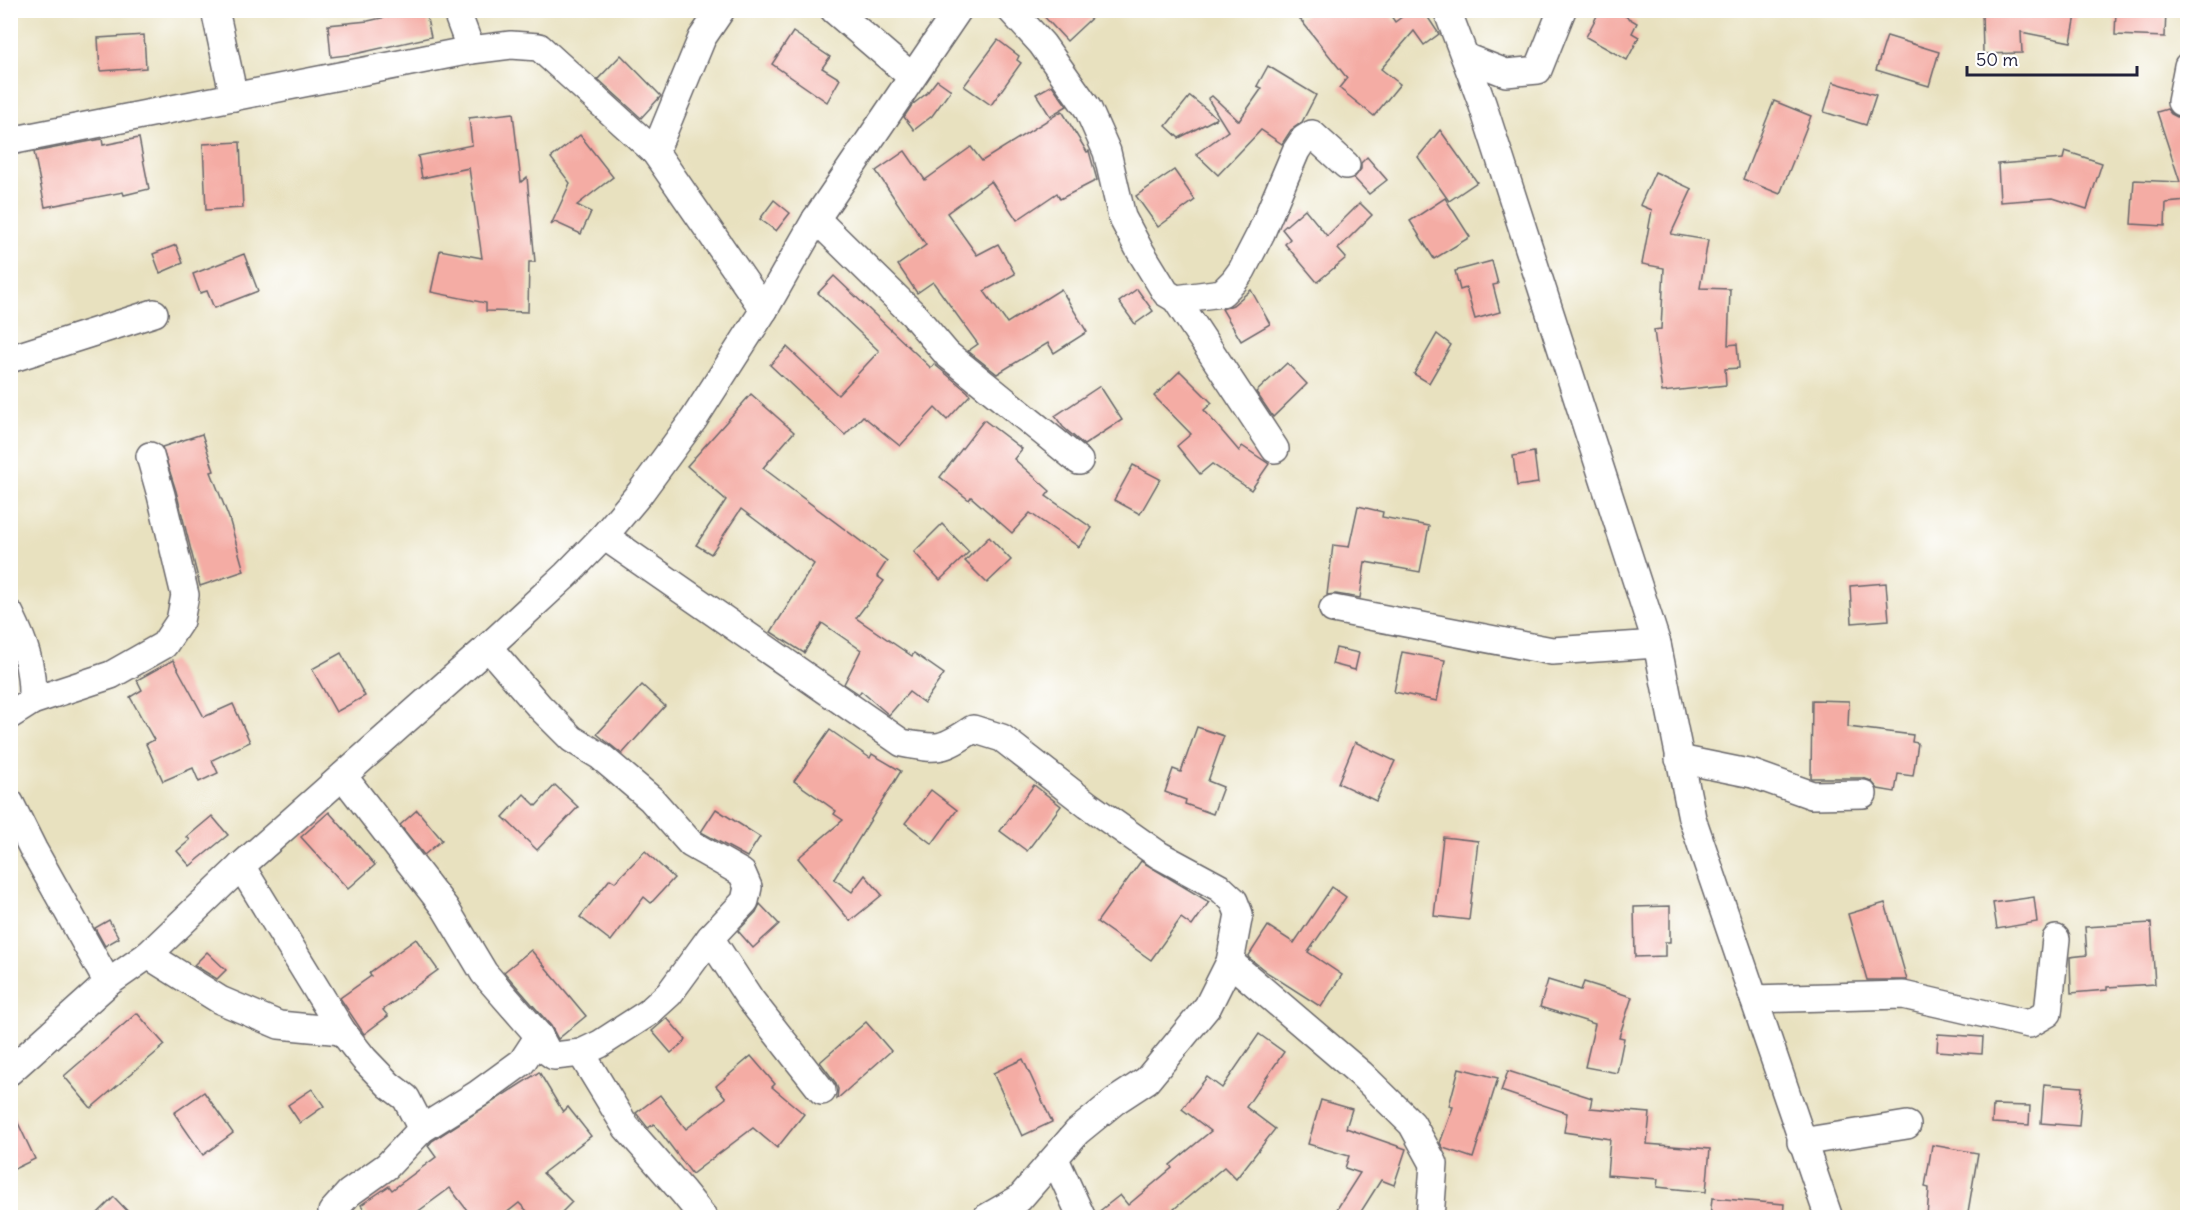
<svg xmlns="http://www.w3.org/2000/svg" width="2198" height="1228" viewBox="0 0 2198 1228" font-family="Delius,sans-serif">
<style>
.building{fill:#f4aca4}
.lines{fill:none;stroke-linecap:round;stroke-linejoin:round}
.minor-casing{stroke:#676569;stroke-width:30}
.minor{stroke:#fff;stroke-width:27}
</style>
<rect width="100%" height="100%" fill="#fff"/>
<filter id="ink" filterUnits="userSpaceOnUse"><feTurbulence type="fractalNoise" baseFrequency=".0167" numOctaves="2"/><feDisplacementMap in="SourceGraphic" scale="12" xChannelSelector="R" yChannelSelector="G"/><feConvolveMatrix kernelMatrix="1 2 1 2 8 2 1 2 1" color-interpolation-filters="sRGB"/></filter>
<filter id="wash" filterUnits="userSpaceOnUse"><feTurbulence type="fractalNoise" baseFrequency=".008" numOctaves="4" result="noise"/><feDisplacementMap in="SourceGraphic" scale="24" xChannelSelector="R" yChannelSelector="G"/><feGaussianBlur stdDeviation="1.35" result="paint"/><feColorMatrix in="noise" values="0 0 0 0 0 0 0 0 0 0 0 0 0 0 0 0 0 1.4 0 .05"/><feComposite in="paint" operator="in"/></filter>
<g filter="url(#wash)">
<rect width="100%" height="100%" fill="#e8e1bf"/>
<g id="blocks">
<!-- building -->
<g class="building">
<polygon points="417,10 425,10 431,37 355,54 331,57 328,25 368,21"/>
<polygon points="1038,10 1100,10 1067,41"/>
<polygon points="1311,10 1387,10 1395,22 1403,16 1400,10 1432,10 1427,16 1439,34 1424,45 1414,31 1381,69 1400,84 1374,116 1339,88 1347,78 1300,19"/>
<polygon points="1600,10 1615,10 1637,23 1632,33 1639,37 1627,60 1586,37"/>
<polygon points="2022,10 2077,10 2071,42 2021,32 2022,53 1983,54 1982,12"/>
<polygon points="2116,10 2166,10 2165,37 2115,35"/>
<polygon points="793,32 830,57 822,68 840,79 827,102 772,64"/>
<polygon points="144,35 146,68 100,71 98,38"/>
<polygon points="1887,36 1939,52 1929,86 1876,70"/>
<polygon points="998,40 1019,56 1017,60 1021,63 991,105 964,86"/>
<polygon points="621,55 661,96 641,118 598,79"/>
<polygon points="1268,66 1316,95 1302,122 1291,130 1282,144 1261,130 1218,175 1196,154 1228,131 1208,99 1212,96 1239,121 1262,88 1257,86"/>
<polygon points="937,80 951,90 932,116 914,130 904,117 912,105 927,93"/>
<polygon points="1833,82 1876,95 1866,125 1824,112"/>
<polygon points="1052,85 1067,106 1050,116 1036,94"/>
<polygon points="1190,96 1217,118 1179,138 1166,126"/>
<polygon points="1774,101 1811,116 1780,194 1743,179"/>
<polygon points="2167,109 2171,114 2177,117 2187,116 2187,201 2166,203 2165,226 2131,224 2134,180 2180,182 2157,112"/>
<polygon points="1062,111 1087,152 1089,151 1097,180 1060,199 1057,193 1017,220 991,181 947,213 977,255 998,244 1015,274 984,291 1007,323 1061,289 1087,332 1054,353 1048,343 997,374 968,351 978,344 933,282 917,293 898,265 926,245 876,171 905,151 925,180 971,147 982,161"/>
<polygon points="513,113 521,182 527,177 535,262 529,262 528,312 486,311 486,303 431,292 440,250 482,258 469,168 422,178 418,156 472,145 469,118"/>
<polygon points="1440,130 1477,182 1449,201 1418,157"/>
<polygon points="580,135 613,177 577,205 591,212 581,234 555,222 551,225 570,183 551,158"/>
<polygon points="139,138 149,189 124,195 123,192 45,207 34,152 102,139 103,145"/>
<polygon points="240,142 243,208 206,210 203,144"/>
<polygon points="2065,151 2102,163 2087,209 2053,198 2000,202 1998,164 2063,159"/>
<polygon points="1367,157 1387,180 1369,194 1354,178 1361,169 1361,163"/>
<polygon points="1174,170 1195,200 1158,227 1136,196"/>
<polygon points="1655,172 1692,189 1671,234 1708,240 1700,288 1730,289 1728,345 1737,344 1739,368 1725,369 1726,385 1662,392 1654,330 1661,329 1664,268 1642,264 1652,210 1640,205"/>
<polygon points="1445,198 1470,237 1434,259 1410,221"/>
<polygon points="774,200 790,213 776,231 760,219"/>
<polygon points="1360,203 1372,215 1338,249 1346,258 1317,282 1285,244 1290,239 1282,229 1305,209 1327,236"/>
<polygon points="176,245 183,263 160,273 153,254"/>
<polygon points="244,254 258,291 214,308 207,291 200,293 193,274"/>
<polygon points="1492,261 1498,284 1493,285 1500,312 1475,319 1466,288 1460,290 1455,271"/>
<polygon points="834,276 931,368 934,364 968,392 970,395 947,420 935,408 900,446 863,416 845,435 770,365 787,347 838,395 879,351 818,293"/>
<polygon points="1137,289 1153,311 1135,324 1119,302"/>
<polygon points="1251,290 1270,324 1241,341 1222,309 1233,305"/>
<polygon points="1437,334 1451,345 1429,383 1414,374"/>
<polygon points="1287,363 1307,384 1273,417 1256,392"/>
<polygon points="1180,371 1212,403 1204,410 1239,451 1242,446 1269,464 1251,490 1212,464 1200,474 1177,446 1191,434 1154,396"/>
<polygon points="1100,386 1122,420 1084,445 1063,427 1055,416"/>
<polygon points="751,394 794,432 763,468 887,561 877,576 884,581 856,618 912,656 914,653 944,674 924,703 909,692 889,715 861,691 859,694 844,684 861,650 822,623 804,653 771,632 814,564 741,509 711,554 696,545 726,500 687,466"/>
<polygon points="984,420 1022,449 1014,459 1050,491 1046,496 1092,528 1079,547 1030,513 1012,533 971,497 969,500 940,477"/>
<polygon points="202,434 214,471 211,472 229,518 244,571 200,586 176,491 162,447"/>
<polygon points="1534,452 1538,483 1517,486 1513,456"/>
<polygon points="1133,465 1160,479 1140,514 1114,500"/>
<polygon points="1358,506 1383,512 1382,517 1429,526 1420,572 1365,562 1360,598 1336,594 1327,595 1333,545 1349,547"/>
<polygon points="942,524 969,552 940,580 914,552"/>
<polygon points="989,537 1011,560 987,583 965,561"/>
<polygon points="1886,583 1889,620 1852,623 1850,586"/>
<polygon points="1336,648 1359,653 1355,670 1332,664"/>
<polygon points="1402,652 1445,660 1437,701 1394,692"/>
<polygon points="341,653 365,696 336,712 312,669"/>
<polygon points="173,660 204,717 233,704 250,742 212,760 218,773 199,782 193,768 163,781 146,744 154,740 130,697 142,690 137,680"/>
<polygon points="642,685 665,706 622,754 597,734"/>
<polygon points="1812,700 1849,701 1848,727 1913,735 1912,742 1918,743 1913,776 1898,774 1895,792 1878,789 1871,781 1863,778 1811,778"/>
<polygon points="1197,727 1224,736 1208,781 1223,787 1213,814 1185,804 1186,800 1165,792 1173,769 1181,772"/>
<polygon points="830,730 870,758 872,754 901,771 834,879 852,892 865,875 882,895 850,921 798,858 843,820 834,814 836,811 794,781"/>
<polygon points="1355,742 1395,761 1376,801 1338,783"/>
<polygon points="555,785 578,807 537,850 503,817 524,794 536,806"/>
<polygon points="1034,785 1061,806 1027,851 1000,831"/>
<polygon points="931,790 957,810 932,844 905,823"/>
<polygon points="716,809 760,837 747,857 701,832"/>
<polygon points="417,810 442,840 424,855 400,825"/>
<polygon points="329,812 375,865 348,889 301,837"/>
<polygon points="212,816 228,835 190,866 177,851 190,840 187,837"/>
<polygon points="1443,837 1478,841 1469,920 1434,916"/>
<polygon points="645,851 674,878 651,903 644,897 611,941 580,917 610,879 615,882"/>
<polygon points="1141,861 1209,902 1192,926 1181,918 1151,960 1097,922"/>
<polygon points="1332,887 1346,897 1308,952 1342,975 1321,1007 1268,973 1248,957 1268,926 1294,943"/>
<polygon points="2034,897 2037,922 1997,929 1993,903"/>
<polygon points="1885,903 1907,980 1867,980 1848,914"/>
<polygon points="760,904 779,924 753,948 738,931 756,912"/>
<polygon points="1670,906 1670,942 1665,942 1665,956 1635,957 1634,907"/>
<polygon points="109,920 119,938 105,946 95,928"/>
<polygon points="2151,923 2155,984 2107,987 2107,990 2071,993 2070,957 2087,955 2085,927"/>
<polygon points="416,939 438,970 383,1010 388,1016 364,1034 340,998 371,976 369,973"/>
<polygon points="531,950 586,1016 558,1039 551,1026 504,972"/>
<polygon points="207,952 226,970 217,979 194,965"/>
<polygon points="1548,980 1581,990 1584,982 1632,997 1619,1037 1624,1038 1617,1073 1585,1067 1595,1024 1540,1007"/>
<polygon points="137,1013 165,1045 91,1108 64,1076"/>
<polygon points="667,1018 686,1040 671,1053 652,1031"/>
<polygon points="866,1022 891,1051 837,1099 838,1089 835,1082 820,1062"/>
<polygon points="1259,1034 1284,1052 1246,1107 1275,1129 1236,1179 1224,1167 1174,1209 1182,1218 1097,1218 1097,1213 1120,1195 1128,1205 1172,1168 1170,1165 1211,1131 1182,1109 1207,1077 1222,1088"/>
<polygon points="1938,1034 1983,1037 1982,1054 1937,1051"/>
<polygon points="751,1056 775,1084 772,1087 804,1114 777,1148 753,1128 692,1174 654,1124 648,1128 636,1113 660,1095 686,1129 726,1098 716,1086"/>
<polygon points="1023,1059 1052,1122 1022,1136 993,1073"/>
<polygon points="1459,1068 1498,1078 1473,1158 1443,1148 1440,1143 1453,1107 1449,1106"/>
<polygon points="1508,1071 1592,1098 1590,1108 1650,1113 1647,1144 1710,1149 1706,1192 1657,1187 1658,1179 1607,1175 1610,1139 1564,1132 1567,1113 1501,1091"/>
<polygon points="539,1072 563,1112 568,1107 591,1136 543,1173 572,1202 556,1218 534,1218 519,1203 500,1218 473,1218 450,1188 409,1218 370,1218 361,1205 389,1186 392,1190 436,1157 428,1146 432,1141"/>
<polygon points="2044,1084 2082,1087 2079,1126 2041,1123"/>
<polygon points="312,1089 324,1106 300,1123 288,1105"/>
<polygon points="204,1092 233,1133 203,1155 174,1113"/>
<polygon points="1321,1100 1352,1109 1346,1128 1406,1149 1394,1185 1381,1180 1357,1218 1334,1218 1338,1210 1337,1209 1360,1173 1345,1168 1349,1156 1308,1144"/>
<polygon points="1993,1105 2030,1106 2029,1125 1992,1123"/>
<polygon points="10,1106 35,1159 10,1171"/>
<polygon points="1932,1145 1978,1153 1967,1218 1927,1218 1929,1188 1925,1187"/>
<polygon points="114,1197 134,1218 93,1218"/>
<polygon points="1712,1198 1784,1204 1783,1218 1710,1218"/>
</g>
</g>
</g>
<g filter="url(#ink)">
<use href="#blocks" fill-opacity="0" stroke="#676569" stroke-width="1.5"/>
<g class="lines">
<defs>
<g id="minor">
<polyline points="215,10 234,97"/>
<polyline points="456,10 471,50"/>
<polyline points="834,10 911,76"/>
<polyline points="1011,10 1042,44 1088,109 1107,152 1122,217 1139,249 1166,293 1176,299 1222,293 1234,281 1242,270 1261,233 1296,151 1304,139 1312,134 1346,165"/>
<polyline points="1447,10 1482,103 1657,644 1692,818 1829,1218"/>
<polyline points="1465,57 1506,73 1538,70 1562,10"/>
<polyline points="2181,102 2188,66"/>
<polyline points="10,141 471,50 511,45 539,47 655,152 702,38 721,10"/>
<polyline points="655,152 764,310"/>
<polyline points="816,219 913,314 947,354 1079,461"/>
<polyline points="1176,299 1275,449"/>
<polyline points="10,359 154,313"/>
<path d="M604 536 902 743C939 750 942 750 973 729L1002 738 1088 805 1159 855 1220 888 1234 901 1239 914 1230 962"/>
<polyline points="1333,609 1552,651 1657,644"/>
<path d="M10 614C25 645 33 667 32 701"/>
<polyline points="488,647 539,706 572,739 600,756 651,799 691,844 742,873 748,887 745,901 710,938 750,999 822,1091"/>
<polyline points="10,715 32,701 111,675 164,645 180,621 185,595 161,495 150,456"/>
<polyline points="1679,759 1753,774 1812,795 1863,794"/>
<polyline points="343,776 445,908 484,973 539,1036"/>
<polyline points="10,803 33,849 108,983"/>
<polyline points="241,866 342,1031 364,1059 389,1085 406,1098 422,1129"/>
<polyline points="148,955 220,1000 279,1025 342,1031"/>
<polyline points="1754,999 1903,995 2029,1024 2048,1013 2056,939"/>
<polyline points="581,1053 626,1127 683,1192 704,1218"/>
<polyline points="10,1071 108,983 148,955 241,866 488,647 566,575 604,536 640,493 694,419 764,310 816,219 958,10"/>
<polyline points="1801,1142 1907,1125"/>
<polyline points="1055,1159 1082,1218"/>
<polyline points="336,1218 332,1212 349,1193 387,1166 422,1129 478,1094 522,1062 539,1036 547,1051 554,1056 581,1053 600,1044 648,1013 669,994 710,938"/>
<polyline points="986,1218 1019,1199 1077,1132 1115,1101 1147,1080 1208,1006 1230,962 1361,1074 1412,1124 1434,1164 1430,1218"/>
</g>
</defs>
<!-- minor casing -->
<use href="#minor" class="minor-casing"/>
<!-- minor -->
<use href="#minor" class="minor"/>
</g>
</g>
<!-- margin -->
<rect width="2198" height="1228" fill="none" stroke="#fff" stroke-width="36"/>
<!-- scale -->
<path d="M1967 66v9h170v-9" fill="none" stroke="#22223b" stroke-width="3"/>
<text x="1976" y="66" font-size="18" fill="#22223b" stroke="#ffffff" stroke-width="4.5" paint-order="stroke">50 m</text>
</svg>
